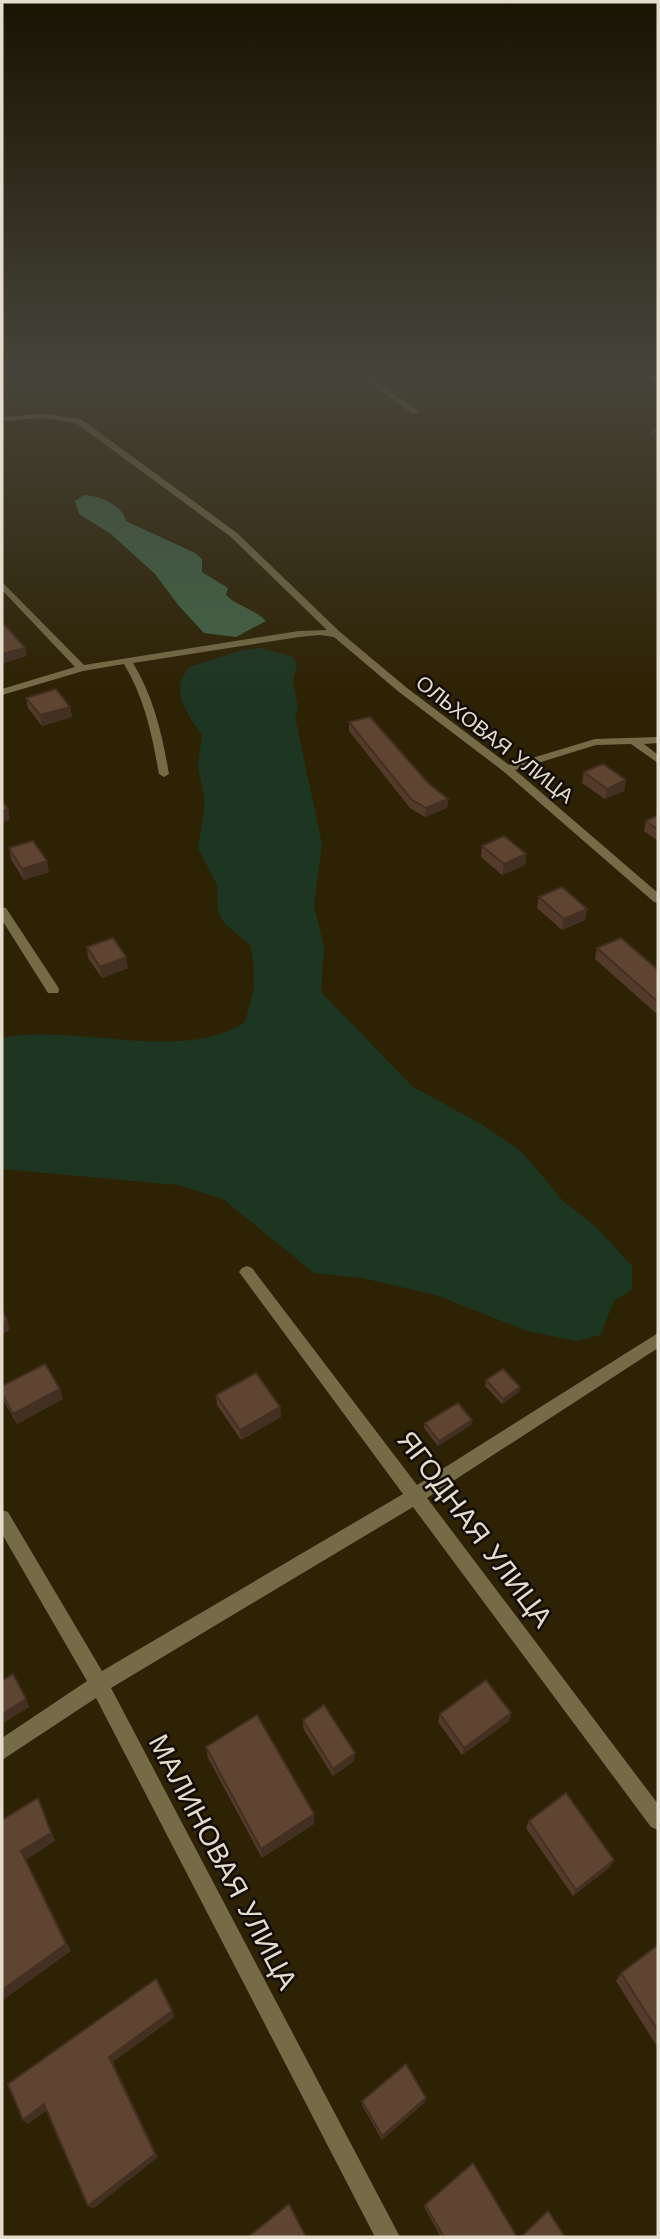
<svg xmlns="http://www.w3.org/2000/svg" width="660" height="2239" viewBox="0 0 660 2239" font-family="'Work Sans',sans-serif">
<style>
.green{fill:#1d3622}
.forest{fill:#426447}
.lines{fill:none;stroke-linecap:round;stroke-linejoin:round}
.street{fill:#766b47;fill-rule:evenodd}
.secondary{fill:#a59357;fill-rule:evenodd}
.wall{fill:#533a2b}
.shaded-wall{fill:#433023}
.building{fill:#604432;stroke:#433023;stroke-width:2}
.labels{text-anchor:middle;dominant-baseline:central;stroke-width:5;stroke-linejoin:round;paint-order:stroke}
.far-street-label{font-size:21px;fill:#e4dccc;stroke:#120c03}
.near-street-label{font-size:28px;fill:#e4dccc;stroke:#120c03}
</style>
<rect width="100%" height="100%" fill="#2e2204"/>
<!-- green -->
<path class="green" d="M260 648 292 656 297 664 293 681 298 708 295 717 322 844 314 906 324 946 321 992 413 1087 483 1125 522 1152 563 1201 597 1228 632 1266V1289L614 1301 600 1335 577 1341 527 1331 436 1295 362 1278 314 1273 223 1199 178 1185 2 1169V1038C74 1023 183 1064 245 1022L254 989 253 959 250 945 224 923 218 911 217 885 198 848 205 803 198 766 202 735C187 713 169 692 189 667L243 650Z"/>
<!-- forest -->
<path class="forest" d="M84 495C99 496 122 504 126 521L195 553 202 559V572L228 588 226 595C238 607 255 609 266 621L236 637 204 633 179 606 155 574 111 534 79 514 75 501Z"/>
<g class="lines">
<!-- street -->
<g class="street">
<polygon points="360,376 369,376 420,412 413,414"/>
<path d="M42 414 81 419 237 533 340 632 407 688 509 765 595 739 658 737V743L644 744 658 755V763L631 744 596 745 515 770 658 893V903L654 902 503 771 399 692 334 637 320 635 299 637 133 663C154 698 162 734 169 774L164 777 159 774C152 735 145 699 124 664L83 671 2 695V689L75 667 2 590V582L84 665 299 631 327 630 231 537 76 423 42 418 2 421V417Z"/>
<polygon points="2,907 6,908 58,987 59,990 58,993 48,993 2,920"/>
<polygon points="247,1266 252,1268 417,1485 658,1333 658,1348 427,1498 658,1804 658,1830 651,1827 413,1507 111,1688 400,2237 375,2237 96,1698 2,1760 2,1738 87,1681 2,1534 2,1510 8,1512 102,1671 403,1494 242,1276 239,1272 242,1268"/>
</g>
<!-- secondary -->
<polygon class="secondary" points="648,376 656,376 658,384"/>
</g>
<!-- wall -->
<g class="wall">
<polygon points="658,427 658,443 650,433 651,428"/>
<polygon points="26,698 70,707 72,717 42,726 28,708"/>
<polygon points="349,722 448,799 447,808 425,817 410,808 349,731"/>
<polygon points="584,772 626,780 624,791 605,799 582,783"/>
<polygon points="658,815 658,841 644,831 646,821"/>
<polygon points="482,846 526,854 525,865 502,875 481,857"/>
<polygon points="9,848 49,872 24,880 11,859"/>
<polygon points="539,897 587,909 585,920 562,930 537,908"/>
<polygon points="87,947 128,968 102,978 88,958"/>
<polygon points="597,948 658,970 658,1015 595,959"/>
<polygon points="486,1380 520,1387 519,1392 502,1404 485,1386"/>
<polygon points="2,1386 63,1399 17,1424 2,1398"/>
<polygon points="216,1395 280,1407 281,1417 241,1440 217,1405"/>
<polygon points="472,1420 471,1425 438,1446 424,1428 425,1423"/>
<polygon points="511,1713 509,1721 462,1755 438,1722 440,1714"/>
<polygon points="303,1720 354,1761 333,1776 303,1728"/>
<polygon points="206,1747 314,1814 314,1824 262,1858 208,1758"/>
<polygon points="529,1821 614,1860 610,1867 573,1896 526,1828"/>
<polygon points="658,1945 658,2048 616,1981 621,1973"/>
<polygon points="362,2101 425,2102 382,2140 362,2105"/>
<polygon points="425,2205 517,2237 441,2237 424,2207"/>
</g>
<!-- shaded-wall -->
<g class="shaded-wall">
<polygon points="25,648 27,656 2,664 2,654"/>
<polygon points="70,707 72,717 42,726 40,715"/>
<polygon points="626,780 624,791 605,799 607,789"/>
<polygon points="448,799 447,808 425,817 426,808"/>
<polygon points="8,809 10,820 2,822 2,811"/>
<polygon points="526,854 525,865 502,875 504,864"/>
<polygon points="47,861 49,872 24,880 22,869"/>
<polygon points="587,909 585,920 562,930 564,919"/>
<polygon points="126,957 128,968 102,978 100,967"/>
<polygon points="7,1320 10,1330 2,1334 2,1323"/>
<polygon points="520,1387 519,1392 502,1404 503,1399"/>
<polygon points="60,1389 63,1399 17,1424 13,1414"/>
<polygon points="280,1407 281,1417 241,1440 240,1430"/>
<polygon points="472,1420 471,1425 438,1446 439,1441"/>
<polygon points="26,1699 29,1707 2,1724 2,1714"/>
<polygon points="511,1713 509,1721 462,1755 464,1748"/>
<polygon points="355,1753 354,1761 333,1776 333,1769"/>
<polygon points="38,1798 42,1807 55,1841 26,1860 71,1951 3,2000 2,1999 2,1990 21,1851"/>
<polygon points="314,1814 314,1824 262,1858 261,1849"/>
<polygon points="614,1860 610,1867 573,1896 576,1890"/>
<polygon points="172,2011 175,2017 113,2062 158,2157 93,2209 88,2206 109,2057"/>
<polygon points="426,2098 425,2102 382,2140 382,2136"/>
<polygon points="44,2104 49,2109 28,2124 23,2120"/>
</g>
<!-- building -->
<g class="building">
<polygon points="658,427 658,437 651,428"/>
<polygon points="2,622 25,648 2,654"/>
<polygon points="56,689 70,707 40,715 26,698"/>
<polygon points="370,717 429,784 448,799 426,808 411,799 349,722"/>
<polygon points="603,764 626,780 607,789 584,772"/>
<polygon points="2,801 8,809 2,811"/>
<polygon points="658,815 658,830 646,821"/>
<polygon points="504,836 526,854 504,864 482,846"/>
<polygon points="33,841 47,861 22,869 9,848"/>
<polygon points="562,887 587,909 564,919 539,897"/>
<polygon points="113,938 126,957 100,967 87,947"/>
<polygon points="621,938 658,970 658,1002 597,948"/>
<polygon points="2,1310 7,1320 2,1323"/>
<polygon points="45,1364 60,1389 13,1414 2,1394 2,1386"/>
<polygon points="503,1369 520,1387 503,1399 486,1380"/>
<polygon points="256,1373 280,1407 240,1430 216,1395"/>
<polygon points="458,1403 472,1420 439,1441 425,1423"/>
<polygon points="13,1674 26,1699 2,1714 2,1681"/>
<polygon points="486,1680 511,1713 464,1748 440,1714"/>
<polygon points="324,1705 355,1753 333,1769 303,1720"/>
<polygon points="257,1715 314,1814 261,1849 206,1747"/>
<polygon points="566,1793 614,1860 576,1890 529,1821"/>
<polygon points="38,1798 51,1833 21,1851 66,1944 2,1990 2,1820"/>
<polygon points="658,1945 658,2031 621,1973"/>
<polygon points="156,1979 172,2011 109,2057 155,2154 88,2206 44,2104 23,2120 8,2084"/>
<polygon points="406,2064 426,2098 382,2136 362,2101"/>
<polygon points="473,2163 517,2237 444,2237 425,2205"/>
<polygon points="289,2204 306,2237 248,2237"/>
<polygon points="548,2211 565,2237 521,2237"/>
</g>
<!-- sky -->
<linearGradient id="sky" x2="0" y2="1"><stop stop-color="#191302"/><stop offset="0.54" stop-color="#46443a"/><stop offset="1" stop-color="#46443a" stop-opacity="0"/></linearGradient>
<rect width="660" height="690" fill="url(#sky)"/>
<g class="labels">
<!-- far-street labels -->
<g class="far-street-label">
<text transform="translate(495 739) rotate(38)">ОЛЬХОВАЯ УЛИЦА</text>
</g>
<!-- near-street labels -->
<g class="near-street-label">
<text transform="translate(475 1529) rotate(53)">ЯГОДНАЯ УЛИЦА</text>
<text transform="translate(223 1862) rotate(62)">МАЛИНОВАЯ УЛИЦА</text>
</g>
</g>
<!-- border -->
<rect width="660" height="2239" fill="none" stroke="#e4dccc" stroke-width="7"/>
</svg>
